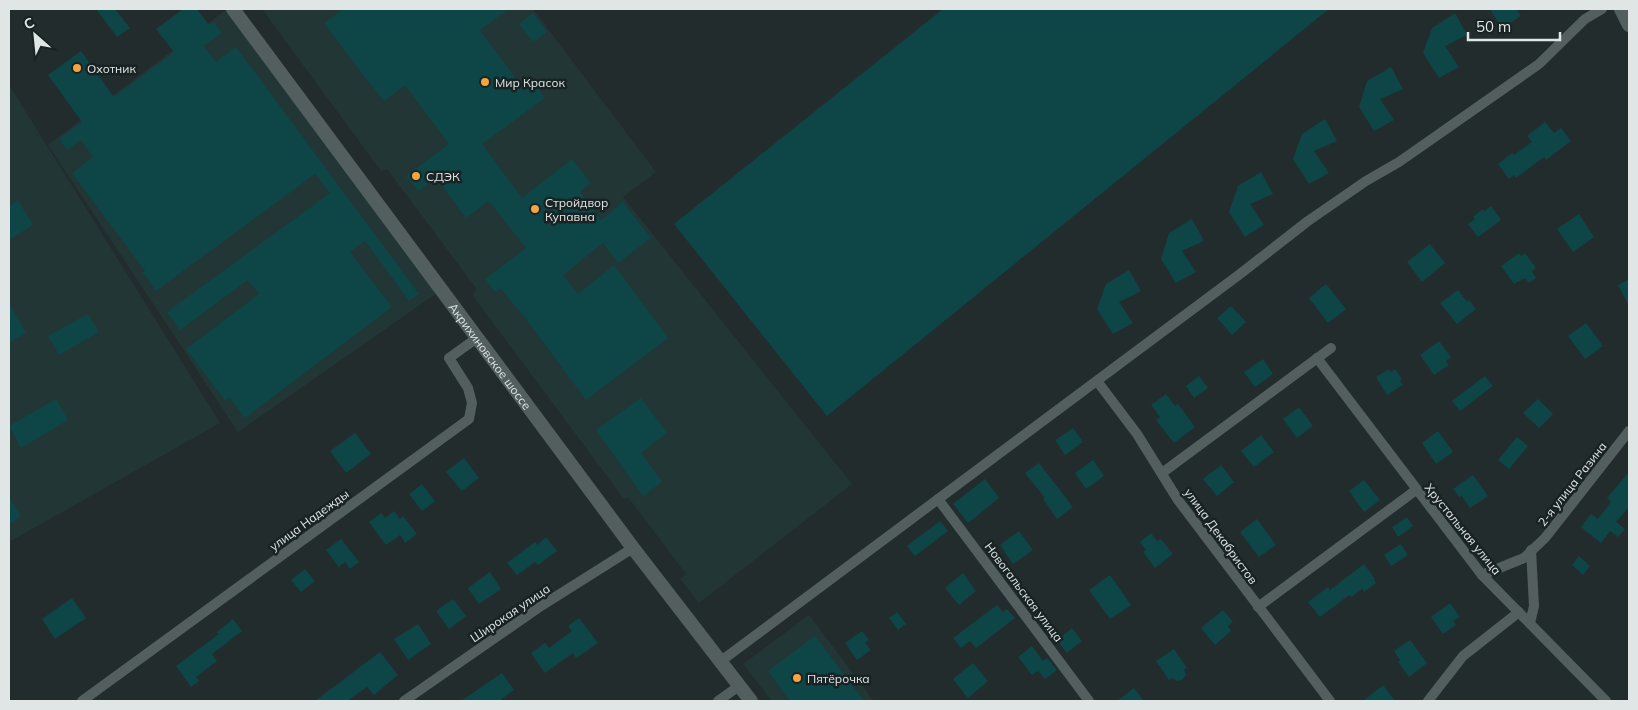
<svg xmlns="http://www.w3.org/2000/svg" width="1638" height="710" viewBox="0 0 1638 710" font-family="Mulish,sans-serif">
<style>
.built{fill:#233636}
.building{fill:#0e4547}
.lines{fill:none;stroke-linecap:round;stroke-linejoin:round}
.minor{stroke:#535e5e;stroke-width:10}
.secondary{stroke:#535e5e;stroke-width:14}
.poi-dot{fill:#f2a541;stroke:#192323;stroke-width:2}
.labels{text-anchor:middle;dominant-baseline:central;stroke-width:5;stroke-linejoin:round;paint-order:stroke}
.poi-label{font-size:12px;fill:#e0e6e6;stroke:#192323;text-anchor:start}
.street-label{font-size:12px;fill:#e0e6e6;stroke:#192323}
</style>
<rect width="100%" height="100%" fill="#222c2d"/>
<!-- built -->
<g class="built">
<polygon points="227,9 437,293 238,432 48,145"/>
<polygon points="262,9 533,9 656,172 623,197 852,484 699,603 680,579 686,574 628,497 624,499 473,296 476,288 387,169 381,171"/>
<polygon points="9,85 220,423 9,542"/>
<polygon points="809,615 873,700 871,701 772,701 743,664"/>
</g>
<!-- building -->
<g class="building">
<polygon points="96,9 115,9 130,28 117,37"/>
<polygon points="183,9 197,9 209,25 214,22 222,33 204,46 216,62 236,47 419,294 409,301 365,241 350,252 392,307 245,418 229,397 225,401 186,349 259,294 248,280 180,330 167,312 330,193 315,174 156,291 143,273 145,271 72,173 93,157 81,140 67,150 59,139 82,122 48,75 81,51 114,97 174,52 156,29"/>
<polygon points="343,9 508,9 480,30 524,90 534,82 545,98 482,144 522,198 572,159 591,183 580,192 601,220 623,202 651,238 618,263 603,243 563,275 578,294 614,265 668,338 586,400 525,318 501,289 495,292 485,279 526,248 489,201 466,218 436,178 418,191 406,176 449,144 405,85 384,101 360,71 324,23"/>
<polygon points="943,9 1329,9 827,416 674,224"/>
<polygon points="1490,9 1516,9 1521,16 1502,28"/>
<polygon points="533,13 547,32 533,42 519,24"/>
<polygon points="1455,13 1467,35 1445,46 1459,67 1439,78 1423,53 1432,28"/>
<polygon points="1391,67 1403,89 1380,99 1394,120 1374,131 1359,107 1367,81"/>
<polygon points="1325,119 1337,141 1314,151 1329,173 1309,184 1293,159 1302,134"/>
<polygon points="1545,122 1554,133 1561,128 1571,141 1546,160 1544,157 1516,178 1514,175 1509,179 1498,164 1512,153 1514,155 1532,142 1527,136"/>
<polygon points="1261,172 1273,194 1250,204 1264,225 1245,237 1229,212 1238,186"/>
<polygon points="18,200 33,225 9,240 9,206"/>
<polygon points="1491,206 1501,220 1478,237 1468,224 1475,219 1473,217 1483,209 1484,212"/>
<polygon points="1579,214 1594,237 1573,252 1557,229"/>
<polygon points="1192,219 1204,241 1182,251 1196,272 1176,283 1161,259 1169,233"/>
<polygon points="1430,244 1445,263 1422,282 1407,262"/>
<polygon points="1519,253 1521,256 1525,253 1536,268 1532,271 1536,278 1529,283 1525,278 1514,284 1501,266"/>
<polygon points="1129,270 1141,291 1119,302 1133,323 1113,334 1097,309 1106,284"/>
<polygon points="1629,279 1629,306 1618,285"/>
<polygon points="1326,284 1346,309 1328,323 1309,298"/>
<polygon points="1458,290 1467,302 1469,300 1476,309 1457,324 1440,303"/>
<polygon points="9,303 26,333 9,343"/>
<polygon points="1231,306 1246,322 1232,335 1217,318"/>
<polygon points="88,314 99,332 59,355 48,336"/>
<polygon points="1586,323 1603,346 1585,359 1568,336"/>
<polygon points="1439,341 1451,357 1446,361 1449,365 1434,375 1420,355"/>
<polygon points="1263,359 1273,374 1255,387 1244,372"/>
<polygon points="1389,369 1391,372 1395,369 1402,379 1400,381 1403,385 1387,395 1376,377"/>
<polygon points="1199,376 1208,388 1194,398 1186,386"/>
<polygon points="1485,376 1493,386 1460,411 1452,401"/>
<polygon points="1166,394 1175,406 1178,404 1195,427 1174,443 1156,420 1160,417 1151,405"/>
<polygon points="641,398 667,433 641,453 662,482 643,496 596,430"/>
<polygon points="56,399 68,420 21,448 9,426"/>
<polygon points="1538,399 1553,414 1539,428 1523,413"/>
<polygon points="1299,407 1313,426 1297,438 1283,419"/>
<polygon points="1073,428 1083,442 1065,455 1055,440"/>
<polygon points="1438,431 1453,452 1436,464 1422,443"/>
<polygon points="355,433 371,454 346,473 330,451"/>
<polygon points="1261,435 1274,452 1254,467 1241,451"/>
<polygon points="1517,437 1528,446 1509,469 1498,460"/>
<polygon points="464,458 479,478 462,491 446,472"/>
<polygon points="1093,460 1104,476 1086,489 1075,473"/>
<polygon points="1039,463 1073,507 1057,519 1043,499 1045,498 1025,473"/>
<polygon points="1221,465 1234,482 1217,496 1203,479"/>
<polygon points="1629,472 1629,507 1616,522 1625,529 1618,537 1610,531 1601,543 1581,527 1591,514 1598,519 1611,502 1607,498"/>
<polygon points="1473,475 1488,496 1470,508 1462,496 1459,497 1453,489"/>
<polygon points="985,479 999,498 968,523 953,504"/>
<polygon points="1364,480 1380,500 1364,512 1349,491"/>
<polygon points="422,484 435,501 422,511 409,494"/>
<polygon points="9,498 21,516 9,525"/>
<polygon points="394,511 400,519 403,516 417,534 405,543 400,535 386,545 369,522 381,513 385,518"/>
<polygon points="1407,517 1413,526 1398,537 1392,527"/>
<polygon points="1257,519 1276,545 1259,557 1240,532"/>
<polygon points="940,521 948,531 915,556 907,546"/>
<polygon points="1019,531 1033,550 1013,564 1000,545"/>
<polygon points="1151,533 1157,541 1161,539 1173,554 1155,568 1143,552 1146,550 1140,542"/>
<polygon points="546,537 557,551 538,565 535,562 517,575 507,563 535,542 537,545"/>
<polygon points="341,539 359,562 350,569 345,562 339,567 326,550"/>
<polygon points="1401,544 1408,555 1391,566 1384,555"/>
<polygon points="1579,556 1590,566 1583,575 1572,565"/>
<polygon points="1364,564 1375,579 1374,580 1376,583 1364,592 1362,589 1351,597 1349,595 1320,617 1308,602 1328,587 1330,590"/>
<polygon points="305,569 315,581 301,592 291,580"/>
<polygon points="490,572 501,589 479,604 468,588"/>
<polygon points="963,573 976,591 959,605 945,588"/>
<polygon points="1110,575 1131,605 1110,619 1089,590"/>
<polygon points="72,598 86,618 55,639 42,619"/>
<polygon points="453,599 466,616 449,629 436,611"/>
<polygon points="1450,603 1460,617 1453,621 1456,625 1443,634 1431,617"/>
<polygon points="997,605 1003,612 1007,609 1015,618 976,648 970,641 961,648 953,638"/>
<polygon points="1223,610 1233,622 1228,626 1231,631 1215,645 1201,628"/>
<polygon points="897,612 906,624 898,630 889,618"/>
<polygon points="579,618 598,643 576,658 573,653 545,673 531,653 545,643 549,648 572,631 568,626"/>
<polygon points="233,619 242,631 212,654 217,661 196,677 199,681 191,687 176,666 219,634 217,632"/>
<polygon points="418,624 431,644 408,660 394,639"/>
<polygon points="1072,628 1082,641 1067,653 1057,640"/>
<polygon points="862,631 869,640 865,643 871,650 857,660 845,643"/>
<polygon points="815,636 864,701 790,701 768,671"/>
<polygon points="1410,640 1427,663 1409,677 1398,662 1400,660 1394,651"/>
<polygon points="1032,646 1043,661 1047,658 1057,670 1045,679 1038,671 1032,675 1018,657"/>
<polygon points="1174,649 1187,668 1184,669 1186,675 1182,680 1177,681 1172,678 1169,680 1156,661"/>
<polygon points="380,652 398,675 374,695 367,687 347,701 315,701"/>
<polygon points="973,663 988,681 968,698 953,679"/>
<polygon points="502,673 514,690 499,701 461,701"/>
<polygon points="1383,685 1395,701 1363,701"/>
<polygon points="1134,688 1144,701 1117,701"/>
</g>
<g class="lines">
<!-- minor -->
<g class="minor">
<polyline points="1317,358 1482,575 1606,701"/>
<polyline points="1097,381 1137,434 1178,500 1330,701"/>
<polyline points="1162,473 1331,348"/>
<polyline points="938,499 1089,701"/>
<polyline points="1482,575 1524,558 1545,538 1629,431"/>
<polyline points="1258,607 1416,490"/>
<polyline points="1530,623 1534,606 1531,550"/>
<polyline points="721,661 1240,274 1308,221 1366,181 1399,162 1539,64 1585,19 1602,9"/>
<polyline points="82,701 469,419 472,403 468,388 449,358 477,338"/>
<polyline points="404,701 541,606 633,548"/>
<polyline points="718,701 739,686"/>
<polyline points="1428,701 1463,656 1519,612"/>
</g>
<!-- secondary -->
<g class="secondary">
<path id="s1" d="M233 9 633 548 751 701"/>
<polyline points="1621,9 1629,25"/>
</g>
</g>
<!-- markers -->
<g class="poi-dot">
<circle cx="77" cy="68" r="5"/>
<circle cx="485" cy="82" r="5"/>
<circle cx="416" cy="176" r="5"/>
<circle cx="535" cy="209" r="5"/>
<circle cx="797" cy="678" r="5"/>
</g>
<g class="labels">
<!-- poi labels -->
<g class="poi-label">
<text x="87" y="68">Охотник</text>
<text x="495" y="82">Мир Красок</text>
<text x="426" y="176">СДЭК</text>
<text x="545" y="202">Стройдвор<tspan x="545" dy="14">Купавна</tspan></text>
<text x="807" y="678">Пятёрочка</text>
</g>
<!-- street labels -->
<g class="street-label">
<text stroke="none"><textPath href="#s1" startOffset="432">Акрихиновское шоссе</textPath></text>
<text transform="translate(1572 484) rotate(-52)">2-я улица Разина</text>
<text transform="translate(309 520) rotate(-36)">улица Надежды</text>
<text transform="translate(1463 529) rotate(51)">Хрустальная улица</text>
<text transform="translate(1221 536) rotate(54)">улица Декабристов</text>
<text transform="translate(1024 592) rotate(53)">Новогальская улица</text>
<text transform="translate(510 613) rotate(-34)">Широкая улица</text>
</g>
</g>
<!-- border -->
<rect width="1638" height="710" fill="none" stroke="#e0e6e6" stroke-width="20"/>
<!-- north arrow -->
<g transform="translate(35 35) rotate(333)" stroke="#192323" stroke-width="4" paint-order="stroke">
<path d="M0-4L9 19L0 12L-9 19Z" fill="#e0e6e6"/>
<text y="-8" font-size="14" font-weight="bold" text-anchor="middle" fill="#e0e6e6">С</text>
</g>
<!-- scale -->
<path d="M1468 32v8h92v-8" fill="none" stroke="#e0e6e6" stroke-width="2.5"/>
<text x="1476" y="32" font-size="15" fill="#e0e6e6" stroke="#192323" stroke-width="4" paint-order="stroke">50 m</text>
</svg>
